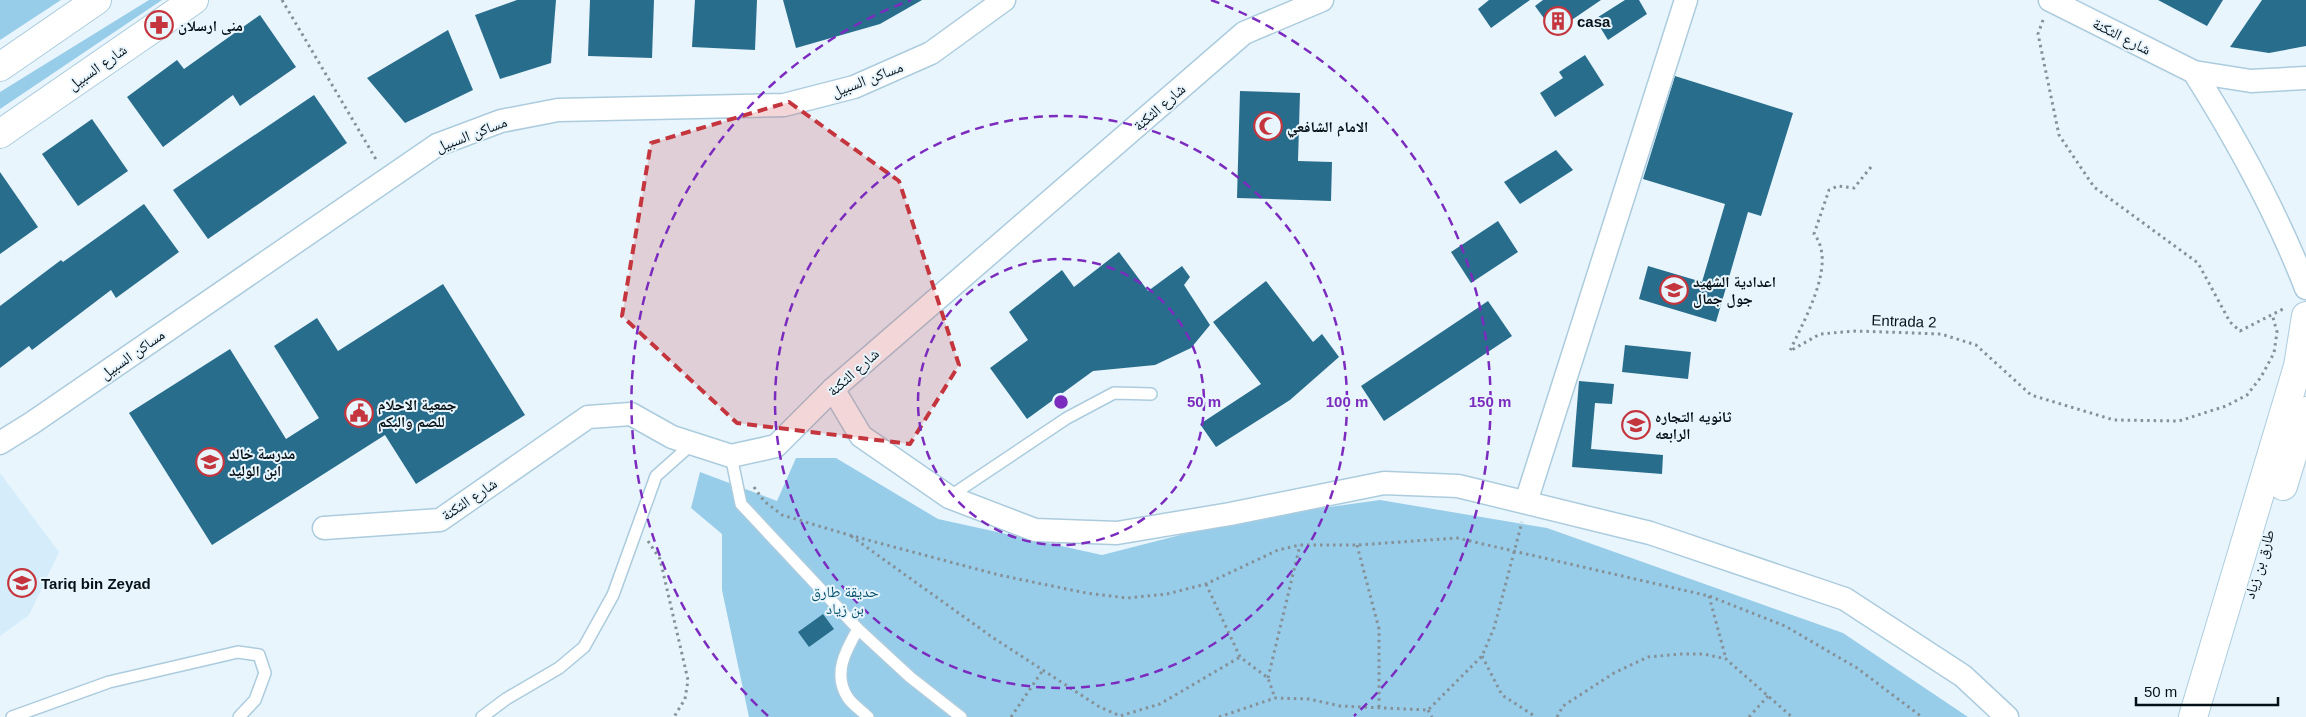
<svg xmlns="http://www.w3.org/2000/svg" width="2306" height="717" viewBox="0 0 2306 717" font-family="Arial,'Noto Naskh Arabic',sans-serif">
<style>
.built{fill:#d5edfb}
.green{fill:#98cdea}
.building{fill:#296d8d}
.lines{fill:none;stroke-linecap:round;stroke-linejoin:round}
.lane-casing{stroke:#acccde;stroke-width:14}
.street-casing{stroke:#acccde;stroke-width:25}
.secondary-casing{stroke:#acccde;stroke-width:30}
.path{stroke:#859198;stroke-width:3;stroke-dasharray:2.5 4;stroke-linecap:butt}
.lane{stroke:#fff;stroke-width:11}
.street{stroke:#fff;stroke-width:22}
.secondary{stroke:#fff;stroke-width:28}
.marked{fill:#c5353d;fill-opacity:0.2;stroke:#c5353d;stroke-width:4;stroke-dasharray:10 6;stroke-linejoin:round}
.ring{fill:none;stroke:#7b2cbf;stroke-width:2.5;stroke-dasharray:9 6}
.labels{text-anchor:middle;dominant-baseline:central;stroke-width:4;stroke-linejoin:round;paint-order:stroke}
.poi-label{font-size:15px;font-weight:bold;fill:#061117;stroke:#e8f5fd;text-anchor:start}
.street-label{font-size:15px;fill:#061117;stroke:#e8f5fd}
.park-label{font-size:15px;fill:#04506d;stroke:#e8f5fd}
.centre{fill:#7b2cbf;stroke:#e8f5fd;stroke-width:2.5}
.ring-label{font-size:15px;text-anchor:middle;font-weight:bold;fill:#7b2cbf;stroke:#e8f5fd;stroke-width:4;stroke-linejoin:round;paint-order:stroke}
</style>
<rect width="100%" height="100%" fill="#e8f5fd"/>
<!-- built -->
<polygon class="built" points="0,473 59,552 29,615 0,636"/>
<!-- green -->
<g class="green">
<polygon points="0,0 61,0 0,40"/>
<polygon points="149,0 162,0 0,109 0,92"/>
<polygon points="796,458 836,458 938,519 1102,555 1243,519 1380,500 1547,528 1843,633 1968,717 749,717 722,590 722,534 691,508 700,472 777,501"/>
</g>
<!-- building -->
<g class="building">
<polygon points="517,0 556,0 551,63 500,79 475,15"/>
<polygon points="590,0 654,0 652,58 588,56"/>
<polygon points="695,0 757,0 755,50 692,47"/>
<polygon points="783,0 922,0 880,24 796,48"/>
<polygon points="1489,0 1530,0 1491,28 1478,9"/>
<polygon points="1543,0 1601,0 1554,32 1535,6"/>
<polygon points="1625,0 1639,0 1647,14 1608,40 1595,19"/>
<polygon points="2158,0 2223,0 2207,26"/>
<polygon points="2262,0 2306,0 2306,46 2269,53 2230,47"/>
<polygon points="260,15 296,67 240,106 233,95 163,147 127,97 177,60 184,69"/>
<polygon points="448,30 473,90 405,123 367,78"/>
<polygon points="1585,55 1604,85 1555,117 1540,93 1563,78 1559,72"/>
<polygon points="1675,76 1793,113 1761,216 1748,212 1716,322 1639,299 1648,266 1702,282 1725,204 1643,179"/>
<polygon points="1240,91 1300,93 1298,161 1332,162 1331,201 1237,198"/>
<polygon points="314,95 347,143 208,239 173,190"/>
<polygon points="92,119 128,171 78,206 42,154"/>
<polygon points="1556,150 1573,170 1520,204 1504,182"/>
<polygon points="0,172 38,227 0,254"/>
<polygon points="144,204 179,252 116,298 111,290 32,350 29,346 0,368 0,306 61,260 63,262"/>
<polygon points="1498,221 1518,252 1471,283 1451,252"/>
<polygon points="1119,252 1148,291 1182,266 1190,277 1184,285 1210,325 1191,348 1155,365 1093,371 1027,419 990,368 1028,340 1009,312 1062,270 1074,287"/>
<polygon points="1266,281 1313,342 1322,334 1339,357 1290,400 1216,447 1200,424 1261,384 1213,322"/>
<polygon points="443,284 525,415 416,484 385,435 212,545 129,413 230,349 286,439 319,418 274,346 317,318 338,351"/>
<polygon points="1488,301 1512,336 1384,421 1361,386"/>
<polygon points="1625,345 1691,352 1688,379 1622,372"/>
<polygon points="1579,381 1614,384 1612,404 1595,403 1591,449 1663,455 1662,474 1572,467"/>
<polygon points="823,614 834,629 809,647 798,632"/>
</g>
<g class="lines">
<defs>
<g id="lane">
<polyline points="731,456 741,504 858,629 910,677 961,717"/>
<polyline points="949,497 1067,418 1114,393 1151,394"/>
<path d="M858 629C846 650 832 674 848 698 853 705 862 711 868 717"/>
<polyline points="12,717 109,682 238,652 259,655 265,673 255,700 239,717"/>
<polyline points="482,717 506,699 559,668 584,647 613,595 656,476 692,444"/>
</g>
<g id="street">
<polyline points="2050,0 2194,72 2251,81 2306,78"/>
<path d="M2194 72C2237 140 2277 213 2306 288"/>
<polyline points="833,389 861,436 949,497 1035,530 1117,533 1230,514 1384,483 1458,486 1650,533 1845,599 1963,676 2007,717"/>
<polyline points="0,443 32,423 437,145 501,121 558,110 784,105 854,87 931,53 1004,0"/>
<polyline points="1526,502 1686,0"/>
<polyline points="324,528 440,520 588,417 631,414 672,437 731,456 776,446 833,389 1244,33 1322,0"/>
</g>
<g id="secondary">
<polyline points="0,67 97,0"/>
<polyline points="0,134 194,0"/>
<polyline points="2283,486 2306,411"/>
<polyline points="2193,717 2298,366 2306,316"/>
</g>
</defs>
<!-- lane casing -->
<use href="#lane" class="lane-casing"/>
<!-- street casing -->
<use href="#street" class="street-casing"/>
<!-- secondary casing -->
<use href="#secondary" class="secondary-casing"/>
<!-- path -->
<g class="path">
<polyline points="282,0 377,161"/>
<polyline points="2043,20 2038,34 2059,135 2094,187 2198,263 2230,322 2240,331 2285,308"/>
<path d="M1871 167 1854 188 1838 186 1829 190 1814 234C1838 264 1803 321 1790 351L1820 334 1856 331 1941 334 1976 345 2031 395 2114 420 2179 421 2226 406 2247 395 2261 377 2274 353 2277 332 2272 314"/>
<polyline points="754,487 764,501 782,515 849,535 999,575 1086,593 1127,598 1167,594 1206,584 1278,550 1300,545 1357,545 1457,538 1709,596 1785,626 1857,668 1922,717"/>
<polyline points="851,536 992,637 1098,706 1120,716 1160,704 1240,657"/>
<polyline points="648,541 660,559 688,680 685,699 674,717"/>
<polyline points="1357,545 1379,629 1379,709"/>
<polyline points="1206,584 1240,657 1268,678 1275,698"/>
<polyline points="1709,596 1726,659"/>
<polyline points="1482,656 1502,695 1536,717"/>
<polyline points="1268,678 1300,545"/>
<polyline points="1428,710 1432,717"/>
<polyline points="1011,717 1043,670"/>
<polyline points="1219,717 1275,698 1309,699 1340,706 1428,710 1482,656 1494,628 1522,522"/>
<polyline points="1557,717 1563,706 1614,673 1648,657 1681,654 1704,654 1726,659 1792,717"/>
<polyline points="1749,717 1768,696"/>
</g>
<!-- lane -->
<use href="#lane" class="lane"/>
<!-- street -->
<use href="#street" class="street"/>
<!-- secondary -->
<use href="#secondary" class="secondary"/>
</g>
<!-- marked area -->
<path class="marked" d="M789 102 899 181 959 365 910 444 737 423 622 316 651 143Z"/>
<!-- distance rings -->
<g class="ring">
<circle cx="1061" cy="402" r="143"/>
<circle cx="1061" cy="402" r="286"/>
<path d="M768 716A429 429 0 0 1 911 0M1211 0A429 429 0 0 1 1354 716"/>
</g>
<!-- icons -->
<defs>
<symbol id="building-ring" viewBox="-11 -11 22 22"><circle r="9.5" fill="#e8f5fd" stroke="#c5353d" stroke-width="1.5"/><path d="M-4-6H4V6H1V3H-1V6H-4ZM-2.5-4.3h1.7v1.8h-1.7ZM.8-4.3h1.7v1.8H.8ZM-2.5-1h1.7V.8h-1.7ZM.8-1h1.7V.8H.8Z" fill="#c5353d"/></symbol>
<symbol id="pharmacy-ring" viewBox="-11 -11 22 22"><circle r="9.5" fill="#e8f5fd" stroke="#c5353d" stroke-width="1.5"/><path d="M-2-6h4v4h4v4h-4v4h-4v-4h-4v-4h4Z" fill="#c5353d"/></symbol>
<symbol id="mosque-ring" viewBox="-11 -11 22 22"><circle r="9.5" fill="#e8f5fd" stroke="#c5353d" stroke-width="1.5"/><path d="M3.5-4.9A6 6 0 1 0 3.5 4.9A5 5 0 1 1 3.5-4.9Z" fill="#c5353d"/></symbol>
<symbol id="school-ring" viewBox="-11 -11 22 22"><circle r="9.5" fill="#e8f5fd" stroke="#c5353d" stroke-width="1.5"/><path d="M0-5L7-2L0 1L-7-2ZM-4 1L0 2.5L4 1V4Q0 6-4 4Z" fill="#c5353d"/></symbol>
<symbol id="civic-ring" viewBox="-11 -11 22 22"><circle r="9.5" fill="#e8f5fd" stroke="#c5353d" stroke-width="1.5"/><path d="M-.6-6.5H3V-4.5H.6V-3L4-1V1h2V6H-6V1h2V-1L-.6-3ZM-1.2 2.5V6h2.4V2.5Z" fill="#c5353d"/></symbol>
</defs>
<g fill-rule="evenodd">
<use href="#building-ring" x="1542" y="5" width="32" height="32"/>
<use href="#pharmacy-ring" x="143" y="9" width="32" height="32"/>
<use href="#mosque-ring" x="1252" y="110" width="32" height="32"/>
<use href="#school-ring" x="1658" y="274" width="32" height="32"/>
<use href="#civic-ring" x="343" y="397" width="32" height="32"/>
<use href="#school-ring" x="1620" y="409" width="32" height="32"/>
<use href="#school-ring" x="194" y="446" width="32" height="32"/>
<use href="#school-ring" x="6" y="567" width="32" height="32"/>
</g>
<g class="labels">
<!-- poi labels -->
<g class="poi-label">
<text x="1577" y="21">casa</text>
<text x="178" y="25">منى ارسلان</text>
<text x="1287" y="126">الامام الشافعي</text>
<text x="1693" y="281">اعدادية الشهيد<tspan x="1693" dy="17">جول جمال</tspan></text>
<text x="378" y="404">جمعية الاحلام<tspan x="378" dy="17">للصم والبكم</tspan></text>
<text x="1655" y="416">ثانويه التجاره<tspan x="1655" dy="17">الرابعه</tspan></text>
<text x="229" y="453">مدرسة خالد<tspan x="229" dy="17">ابن الوليد</tspan></text>
<text x="41" y="583">Tariq bin Zeyad</text>
</g>
<!-- street labels -->
<g class="street-label">
<text transform="translate(2122 36) rotate(27)">شارع الثكنة</text>
<text transform="translate(97 67) rotate(-35)">شارع السبيل</text>
<text transform="translate(867 79) rotate(-21)">مساكن السبيل</text>
<text transform="translate(1159 107) rotate(-41)">شارع الثكنة</text>
<text transform="translate(471 134) rotate(-21)">مساكن السبيل</text>
<text transform="translate(1904 321) rotate(2)">Entrada 2</text>
<text transform="translate(132 354) rotate(-35)">مساكن السبيل</text>
<text transform="translate(853 372) rotate(-42)">شارع الثكنة</text>
<text transform="translate(469 499) rotate(-34)">شارع الثكنة</text>
<text transform="translate(2259 564) rotate(-73)">طارق بن زياد</text>
</g>
<!-- park labels -->
<g class="park-label">
<text x="845" y="591">حديقة طارق<tspan x="845" dy="17">بن زياد</tspan></text>
</g>
</g>
<circle cx="1061" cy="402" r="8" class="centre"/>
<g class="ring-label">
<text x="1204" y="407">50 m</text>
<text x="1347" y="407">100 m</text>
<text x="1490" y="407">150 m</text>
</g>
<!-- scale -->
<path d="M2136 697v8h142v-8" fill="none" stroke="#061117" stroke-width="2.5"/>
<text x="2144" y="697" font-size="15" fill="#061117" stroke="#e8f5fd" stroke-width="4" paint-order="stroke">50 m</text>
</svg>
